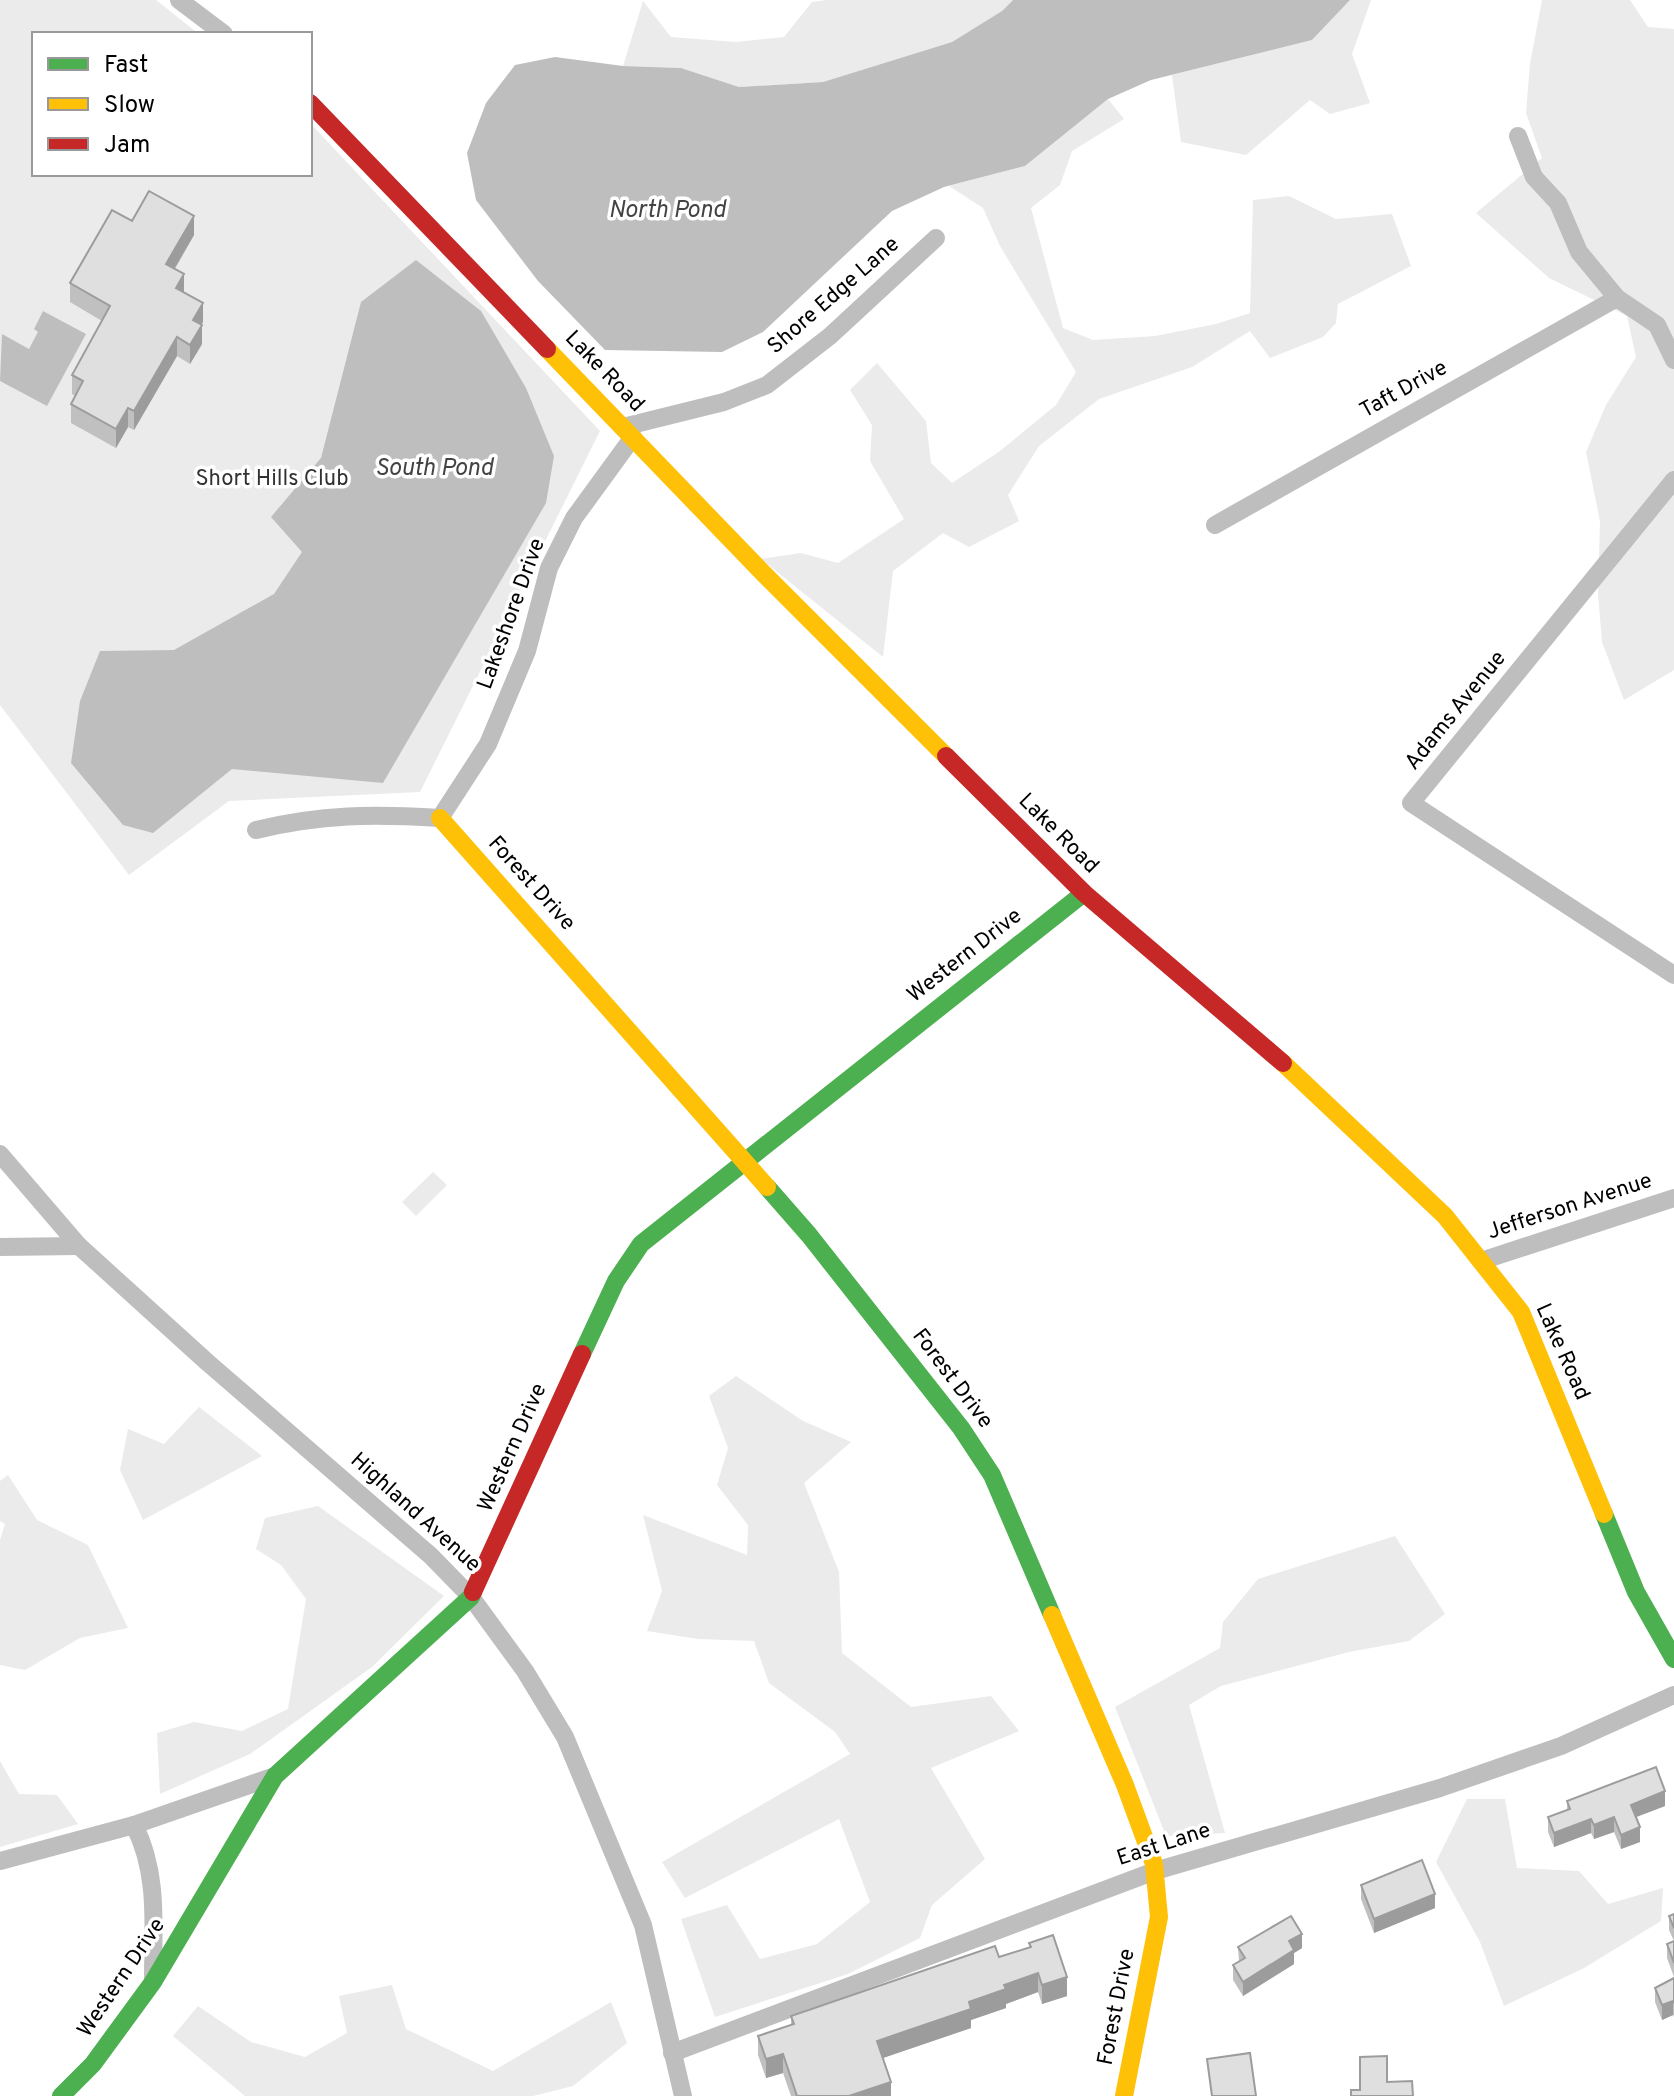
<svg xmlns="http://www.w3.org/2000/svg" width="1674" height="2096" viewBox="0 0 1674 2096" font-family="Overpass,sans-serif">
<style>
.green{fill:#ebebeb}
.water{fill:#bebebe}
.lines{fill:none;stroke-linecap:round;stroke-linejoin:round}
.street{stroke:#bebebe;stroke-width:18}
.fast{stroke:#4caf50;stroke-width:18}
.slow{stroke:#ffc107;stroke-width:18}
.jam{stroke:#c62828;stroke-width:18}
.wall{fill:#c0c0c0}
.shaded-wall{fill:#9c9c9c}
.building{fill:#dfdfdf;stroke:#9c9c9c;stroke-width:2}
.labels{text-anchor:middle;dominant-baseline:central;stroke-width:7;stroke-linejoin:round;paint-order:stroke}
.street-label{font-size:22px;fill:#000;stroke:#fff}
.park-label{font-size:22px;fill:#323232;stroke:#fff}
.water-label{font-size:24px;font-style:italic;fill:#434343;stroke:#fff}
</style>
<rect width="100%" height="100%" fill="#fff"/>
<!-- green -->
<g class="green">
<polygon points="0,0 156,0 199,34 34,34 34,174 310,174 310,123 600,431 420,792 229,801 129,875 0,705"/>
<polygon points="827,0 1013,0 1002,11 952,42 823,82 739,87 681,68 623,66 643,1 671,37 736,42 784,37 812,2"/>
<polygon points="1350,0 1371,0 1352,54 1370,103 1330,114 1310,100 1246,155 1181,142 1172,75 1312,40"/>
<polygon points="1542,0 1630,0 1648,27 1674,29 1674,670 1624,700 1602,642 1598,594 1600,521 1586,452 1606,405 1636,357 1627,316 1549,278 1476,213 1542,158 1526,113 1530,64"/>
<polygon points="1108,99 1124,119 1072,151 1060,185 1031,208 1063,328 1093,340 1155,336 1216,324 1250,313 1253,200 1289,196 1336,219 1392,214 1411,266 1338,304 1336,323 1323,337 1270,358 1250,331 1192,367 1099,399 1039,446 1008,495 1019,521 969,547 943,533 893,571 883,657 761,559 801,553 838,563 904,519 870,461 872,425 850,390 877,363 926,421 931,463 952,483 1000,451 1056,405 1076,372 1000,246 983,208 949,186 1025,166"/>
<polygon points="433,1172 447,1185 416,1216 402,1202"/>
<polygon points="736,1376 803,1421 851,1442 804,1483 839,1572 842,1653 911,1707 991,1696 1019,1731 931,1768 985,1859 932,1905 920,1938 848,1974 715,2017 681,1919 727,1905 760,1959 817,1944 870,1902 839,1819 685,1898 662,1862 850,1754 835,1732 769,1683 754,1641 698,1639 647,1631 662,1591 643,1515 747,1555 748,1525 717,1485 728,1448 709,1396"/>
<polygon points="199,1407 262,1456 143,1520 120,1470 128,1429 164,1444"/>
<polygon points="8,1475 37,1520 88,1545 128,1628 80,1638 25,1670 0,1665 0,1540 5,1524 0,1521 0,1481"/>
<polygon points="318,1506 444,1596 372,1667 250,1754 160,1794 157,1733 194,1722 242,1731 288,1709 306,1599 281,1565 256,1549 265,1518"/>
<polygon points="1395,1536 1445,1614 1409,1641 1349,1652 1221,1686 1189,1705 1225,1833 1166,1836 1115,1707 1220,1648 1223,1622 1258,1579"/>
<polygon points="0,1761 19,1794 57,1795 78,1824 0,1847"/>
<polygon points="1467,1799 1505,1799 1517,1868 1579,1871 1608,1904 1663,1888 1661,1921 1584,1968 1504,2006 1480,1942 1436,1862"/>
<polygon points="392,1985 406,2029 493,2071 611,2002 627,2043 573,2086 533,2096 245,2096 173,2036 198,2006 251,2042 305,2057 347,2033 339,1996"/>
</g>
<!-- water -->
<g class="water">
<polygon points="1013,0 1350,0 1312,40 1151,80 1108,99 1025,166 944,187 892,211 763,332 722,352 605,350 538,281 476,200 467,153 486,103 515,65 555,57 623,66 681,68 739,87 823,82 952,42 1002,11"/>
<polygon points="416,260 481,311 526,388 554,456 546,503 383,783 232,769 153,833 123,825 71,763 80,701 100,651 174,650 274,594 302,552 271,517 321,458 361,302"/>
<polygon points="43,311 86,334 47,406 0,381 2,334 29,349 38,332 34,329"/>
</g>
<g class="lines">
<!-- street -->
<g class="street">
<polyline points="179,0 224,34"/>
<polyline points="1518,136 1534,177 1558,203 1579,252 1617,298 1657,325 1674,360"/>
<polyline points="623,427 724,402 767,385 830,336 936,238"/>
<polyline points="1674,480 1411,803 1674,975"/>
<polyline points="1215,525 1617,298"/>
<path d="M256 830C322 814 373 814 440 818L488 744 527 651 549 568 574 518 633 437"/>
<polyline points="0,1154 79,1246 207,1362 431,1556 471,1597 525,1671 565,1737 643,1925 683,2096"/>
<polyline points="0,1247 79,1246"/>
<polyline points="1481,1261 1674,1198"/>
<path d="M134 1825C159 1873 153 1927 153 1979"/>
<polyline points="0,1861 134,1825 275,1776"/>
<polyline points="672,2053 1155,1871 1440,1788 1561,1746 1674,1695"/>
</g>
<!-- fast -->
<g class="fast">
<polyline points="767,1187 809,1235 961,1428 992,1475 1052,1615"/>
<polyline points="582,1354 616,1281 641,1244 1084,893"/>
<polyline points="1604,1514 1636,1592 1674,1659"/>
<polyline points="61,2096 93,2064 153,1982 275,1776 471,1597 473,1592"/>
</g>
<!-- slow -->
<g class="slow">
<polyline points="547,349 763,573 946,756"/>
<polyline points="440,818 767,1187"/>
<polyline points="1283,1063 1445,1216 1521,1312 1604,1514"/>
<polyline points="1052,1615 1125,1785 1154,1864 1159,1917 1124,2096"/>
</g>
<!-- jam -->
<g class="jam">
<polyline points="310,103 547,349"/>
<polyline points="946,756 1084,893 1283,1063"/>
<polyline points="473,1592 582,1354"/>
</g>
</g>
<!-- wall -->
<g class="wall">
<polygon points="194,235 175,269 184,292 203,322 201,324 202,344 190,364 177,356 134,430 128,427 116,448 71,423 71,404 75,396 72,394 72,375 102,321 70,302 70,283"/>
<polygon points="1567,1801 1665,1806 1636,1817 1640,1842 1621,1849 1614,1832 1594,1839 1591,1833 1554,1847 1548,1832 1548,1817 1567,1810"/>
<polygon points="1361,1885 1435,1908 1374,1933 1361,1899"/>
<polygon points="1674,1914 1674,1977 1667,1958 1667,1944 1674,1941 1669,1930 1669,1916"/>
<polygon points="1029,1943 1067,1996 1042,2004 1038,1992 1006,2004 1006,2008 971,2020 971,2028 883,2058 891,2096 791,2096 783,2073 766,2078 758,2055 758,2036 791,2025 791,2016 999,1957 1029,1947"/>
<polygon points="1238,1947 1302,1948 1294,1953 1294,1964 1243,1996 1233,1980 1233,1965 1239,1962"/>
<polygon points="1674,1978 1674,2017 1673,2015 1662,2020 1655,2002 1655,1988"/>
</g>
<!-- shaded-wall -->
<g class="shaded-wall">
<polygon points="194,216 194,235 166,283 166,264"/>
<polygon points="184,274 184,293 176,288"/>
<polygon points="203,303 203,322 193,339 193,320"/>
<polygon points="202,325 202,344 190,364 190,345"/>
<polygon points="177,337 177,356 134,430 134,411"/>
<polygon points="128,408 128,427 116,448 116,429"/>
<polygon points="1665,1791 1665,1806 1631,1819 1631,1805"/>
<polygon points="1614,1817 1614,1832 1594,1839 1594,1825"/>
<polygon points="1591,1819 1591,1833 1554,1847 1554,1833"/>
<polygon points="1640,1827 1640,1842 1621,1849 1621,1835"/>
<polygon points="1435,1894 1435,1908 1374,1933 1374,1919"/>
<polygon points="1302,1934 1302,1948 1294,1953 1294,1964 1243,1996 1243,1982 1289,1941"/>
<polygon points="1038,1973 1038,1992 1006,2004 1006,2008 971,2020 971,2028 877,2060 877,2041 969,2002 1004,1985"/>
<polygon points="1067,1977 1067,1996 1042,2004 1042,1985"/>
<polygon points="1673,2001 1673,2015 1662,2020 1662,2005"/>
<polygon points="783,2054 783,2073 766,2078 766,2059"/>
<polygon points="891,2082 891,2096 849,2096"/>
</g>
<!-- building -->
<g class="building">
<polygon points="149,191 194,216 166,264 184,274 176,288 203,303 193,320 202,325 190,345 177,337 134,411 128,408 116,429 71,404 83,381 72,375 110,306 70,283 112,210 132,221"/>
<polygon points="1656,1767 1665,1791 1631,1805 1640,1827 1621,1835 1614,1817 1594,1825 1591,1819 1554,1833 1548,1817 1570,1809 1567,1801"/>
<polygon points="1422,1860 1435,1894 1374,1919 1361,1885"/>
<polygon points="1674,1914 1674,1928 1669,1916"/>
<polygon points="1291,1916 1302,1934 1289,1941 1294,1950 1243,1982 1233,1965 1245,1958 1238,1947"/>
<polygon points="1053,1935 1067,1977 1042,1985 1038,1973 1004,1985 1006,1989 969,2002 971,2009 877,2041 891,2082 849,2096 797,2096 783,2054 766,2059 758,2036 794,2024 791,2016 995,1946 999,1957 1031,1947 1029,1943"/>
<polygon points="1674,1941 1674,1963 1667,1944"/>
<polygon points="1674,1978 1674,2003 1673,2001 1662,2005 1655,1988"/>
<polygon points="1250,2053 1256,2096 1212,2096 1207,2059"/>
<polygon points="1387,2056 1387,2082 1412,2081 1413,2096 1351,2096 1351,2090 1360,2090 1360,2057"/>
</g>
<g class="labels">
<!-- street labels -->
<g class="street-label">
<text transform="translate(834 296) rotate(-41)">Shore Edge Lane</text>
<text transform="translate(604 372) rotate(46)">Lake Road</text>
<text transform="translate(1404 390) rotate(-29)">Taft Drive</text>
<text transform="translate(512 614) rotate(-70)">Lakeshore Drive</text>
<text transform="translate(1456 711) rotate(-51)">Adams Avenue</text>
<text transform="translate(1058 834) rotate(45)">Lake Road</text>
<text transform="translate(531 884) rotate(48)">Forest Drive</text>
<text transform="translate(965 956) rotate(-38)">Western Drive</text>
<text transform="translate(1570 1207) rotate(-18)">Jefferson Avenue</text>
<text transform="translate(1562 1352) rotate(66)">Lake Road</text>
<text transform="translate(952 1379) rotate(53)">Forest Drive</text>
<text transform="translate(513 1448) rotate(-66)">Western Drive</text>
<text transform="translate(415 1513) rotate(42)">Highland Avenue</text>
<text transform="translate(1164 1845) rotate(-18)">East Lane</text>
<text transform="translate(122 1978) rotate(-56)">Western Drive</text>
<text transform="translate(1117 2007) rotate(-79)">Forest Drive</text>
</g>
<!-- park labels -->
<g class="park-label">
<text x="272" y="479">Short Hills Club</text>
</g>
<!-- water labels -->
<g class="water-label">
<text x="667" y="211">North Pond</text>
<text x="434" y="469">South Pond</text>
</g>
</g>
<!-- legend -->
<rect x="32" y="32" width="280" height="144" fill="#ffffff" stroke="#999999" stroke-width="2"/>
<rect x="48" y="58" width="40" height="12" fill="#4caf50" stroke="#999999" stroke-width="2"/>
<text x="104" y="72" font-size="24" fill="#000000">Fast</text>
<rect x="48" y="98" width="40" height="12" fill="#ffc107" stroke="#999999" stroke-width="2"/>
<text x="104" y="112" font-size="24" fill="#000000">Slow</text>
<rect x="48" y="138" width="40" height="12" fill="#c62828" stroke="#999999" stroke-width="2"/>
<text x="104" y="152" font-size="24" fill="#000000">Jam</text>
</svg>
